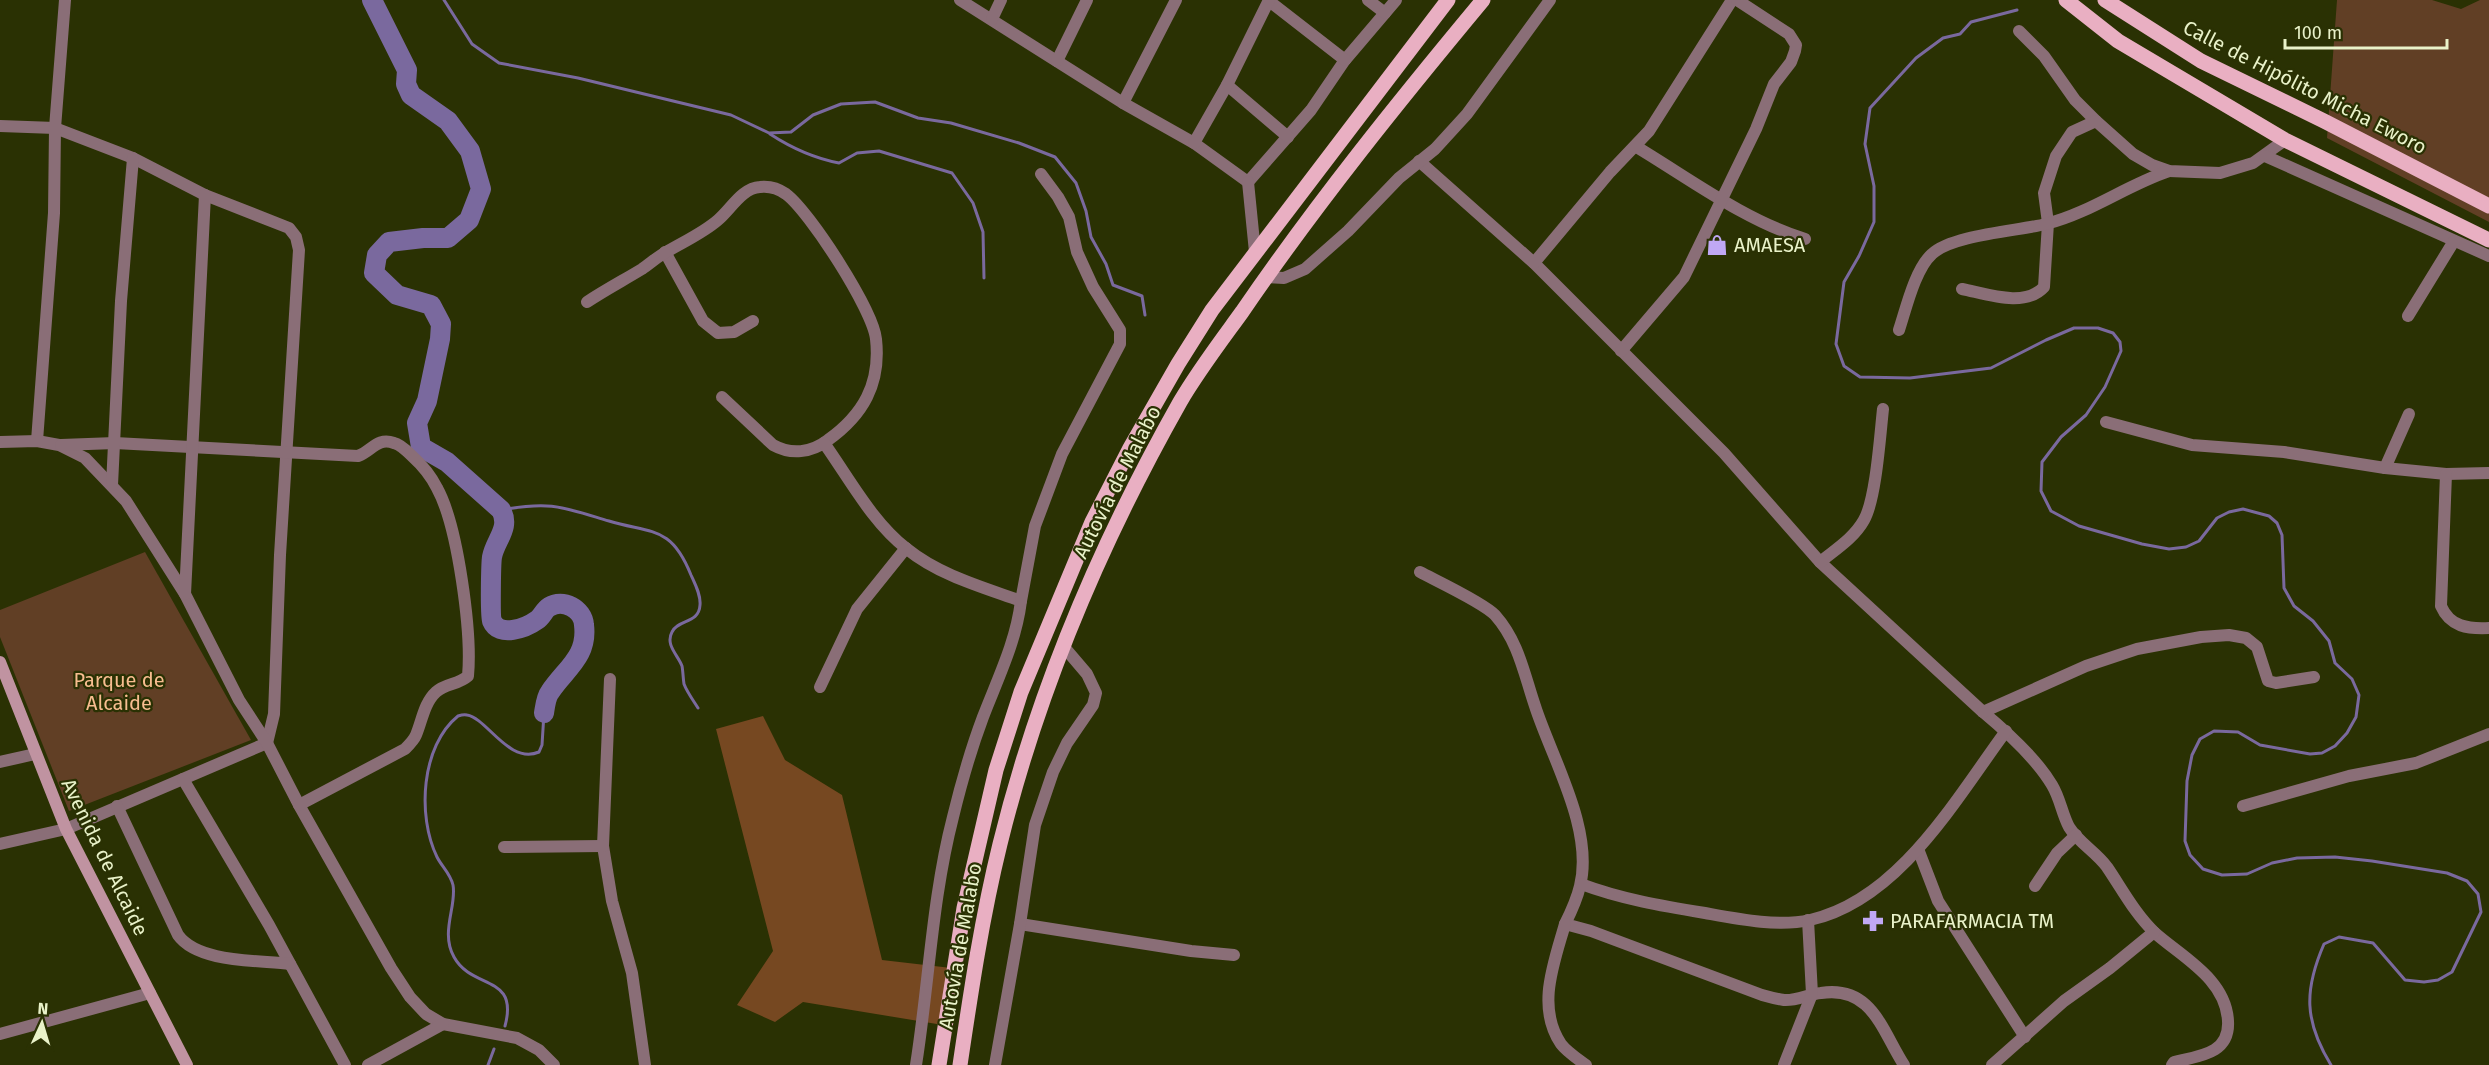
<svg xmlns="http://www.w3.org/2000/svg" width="2489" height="1065" viewBox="0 0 2489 1065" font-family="'Fira Sans',sans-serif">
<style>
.green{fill:#613f25}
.forest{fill:#764821}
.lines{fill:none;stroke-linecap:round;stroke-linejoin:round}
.stream{stroke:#7a699e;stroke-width:3}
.river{stroke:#7a699e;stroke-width:20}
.street{stroke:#8a6e77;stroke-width:12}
.secondary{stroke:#c093a1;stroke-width:12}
.primary{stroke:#e9afc2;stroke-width:15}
.labels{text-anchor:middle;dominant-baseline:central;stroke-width:4.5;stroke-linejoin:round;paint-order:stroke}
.street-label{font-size:20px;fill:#e9f2c9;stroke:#2a3103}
.poi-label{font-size:20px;fill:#e9f2c9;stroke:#2a3103;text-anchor:start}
.park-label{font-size:20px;fill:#f8bd90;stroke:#2a3103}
</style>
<rect width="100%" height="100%" fill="#2a3103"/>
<!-- green -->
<g class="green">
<polygon points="2337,0 2432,0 2461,9 2480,0 2489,0 2489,222 2327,138"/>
<polygon points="145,552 251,740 69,811 0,637 0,610"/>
</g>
<!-- forest -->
<polygon class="forest" points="763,716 785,760 842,795 882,960 960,969 949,1026 803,1002 775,1022 737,1005 773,951 716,729"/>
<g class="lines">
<!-- stream -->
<g class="stream">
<polyline points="444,0 472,44 499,63 578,78 731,115 769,133 791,132 813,115 841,104 875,102 918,118 951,123 1019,143 1055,157 1076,183 1086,211 1091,237 1106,264 1113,285 1142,296 1145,315"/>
<path d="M2017 10 1971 22 1960 34 1943 38 1916 58 1870 108 1865 144 1874 186V222L1859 256 1844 282 1836 344 1844 366 1860 377 1910 378 1991 368 2046 340 2074 328H2098L2113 333 2120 342 2121 351 2105 387 2086 415 2061 437 2042 462 2041 491 2051 511 2079 526 2142 544 2169 549 2186 547 2199 541 2217 518 2229 512 2243 509 2269 516 2277 523 2282 535 2284 588 2294 606 2313 621 2329 641 2335 663 2352 679 2359 695 2356 717 2347 733 2335 746 2322 753 2310 754 2260 745 2238 732 2214 731 2200 739 2192 755 2187 781 2185 841 2190 855 2203 869 2222 875 2247 874 2272 863 2297 858 2335 857 2372 861 2447 873 2467 881 2478 894 2481 912 2452 972 2438 980 2424 982 2405 980 2373 943 2339 937 2324 944C2304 990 2304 1021 2331 1065"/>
<path d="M770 134C793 149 813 158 839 163L857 153 879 151 952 173 973 203 983 232 984 278"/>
<path d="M501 510C551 501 562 507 609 521 652 534 671 525 691 575 695 584 701 595 700 605 699 624 678 619 672 632 665 645 678 655 682 666 683 671 683 678 684 684 687 692 693 700 698 708"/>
<path d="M505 1026C519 974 472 990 454 957 440 932 457 906 453 885 450 873 442 867 437 857 417 816 421 746 458 716 461 715 464 714 467 715 487 718 509 765 539 752L542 745 544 713"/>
<polyline points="488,1065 494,1049"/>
</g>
<!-- river -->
<path class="river" d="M372 0 407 70 406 84 411 95 448 121 470 151 481 189 469 220 448 238H423L389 242 377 255 374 273 397 295 431 305 441 324 440 339 427 401 417 423 421 447 447 462 501 510C511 528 495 540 492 557 491 563 490 616 492 621 499 638 526 628 537 620 542 617 544 610 549 607 563 598 583 609 584 625 588 657 565 669 550 692 546 697 545 707 544 713"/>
<!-- street -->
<g class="street">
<polyline points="960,0 1123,103 1194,143 1248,182 1311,110 1345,60 1396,0"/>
<polyline points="1368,0 1385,13"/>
<polyline points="1269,1 1345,60"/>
<polyline points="992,19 1001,0"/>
<polyline points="2019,31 2044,56 2075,100 2096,121 2133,154 2152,165 2169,171 2220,173 2253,163 2285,140"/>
<polyline points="1057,61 1087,0"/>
<polyline points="1227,85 1288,137"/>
<polyline points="1123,103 1176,0"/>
<polyline points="0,126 55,128 133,158 205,195 289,228 296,237 299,250 280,555 274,714 267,743 66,829 0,844"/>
<polyline points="1194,143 1227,85 1269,0"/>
<path d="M1635 146C1690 179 1744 220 1805 239"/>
<polyline points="2265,156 2489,256"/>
<path d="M1419 161 1534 263 1724 453 1820 562 1983 712C2007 732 2036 758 2052 785 2060 798 2062 814 2069 827 2079 843 2096 852 2107 867 2122 889 2135 914 2155 933 2182 957 2226 979 2228 1021 2230 1054 2199 1056 2174 1062L2172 1065"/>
<polyline points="1248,182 1255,252"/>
<polyline points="665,252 703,321 718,333 734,332 753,321"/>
<polyline points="1534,263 1610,172 1649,131 1732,0"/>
<polyline points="1266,277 1284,278 1305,269 1348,231 1399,178 1435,149 1467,114 1550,0"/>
<path d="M1962 289C1987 294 2025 308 2044 287L2048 223 2044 193 2056 156 2072 132 2096 121"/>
<path d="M587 302C605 290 624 280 642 269 651 263 658 256 668 251 685 241 703 233 718 220 731 209 742 188 760 187 769 186 779 189 786 194 810 212 873 310 876 339 881 384 863 415 828 440 811 453 791 455 773 445L722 397"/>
<polyline points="2408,316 2454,241"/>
<path d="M1899 330C1906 309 1915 269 1932 254 1952 235 2017 231 2046 224 2090 213 2127 185 2169 171"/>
<polyline points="1621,351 1684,277 1756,129 1774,84 1791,62 1795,51 1796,45 1789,34 1737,0"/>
<polyline points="2106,422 2192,445 2284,452 2385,468 2446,474 2489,473"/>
<polyline points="37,441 54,213 55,128 65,0"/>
<polyline points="0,442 37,441 59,445 85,458 126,501 185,594 239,700 267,743 299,805 391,968 410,997 426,1014 443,1024 517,1038 539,1050 554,1065"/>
<path d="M824 443C849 478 872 522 907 549 939 575 982 587 1021 601 1016 642 998 678 983 717 971 749 961 784 953 817 932 898 929 983 916 1065"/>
<path d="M61 445 115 443 358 456C372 451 377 437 394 443 400 444 407 451 412 456 422 465 431 476 437 488 458 526 472 633 468 676 458 685 446 683 436 692 424 703 422 721 416 735 414 740 409 745 405 749L299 805"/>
<polyline points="2385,468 2409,414"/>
<path d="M2446 474 2441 606C2450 627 2468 629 2489 628"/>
<polyline points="112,485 121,301 133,158"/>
<path d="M1820 562C1836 549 1854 538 1864 520 1876 499 1880 436 1883 409"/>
<path d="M1420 572C1437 581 1484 603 1495 615 1519 642 1524 674 1535 706 1552 759 1594 829 1580 886 1577 899 1571 912 1565 924L1591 931 1762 995C1769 997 1777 999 1784 1000 1796 1001 1809 994 1821 993 1872 985 1882 1031 1904 1065"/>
<polyline points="185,594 205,195"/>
<polyline points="1021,601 1035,526 1062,454 1120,344 1120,330 1093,287 1077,252 1069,217 1058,197 1041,174"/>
<polyline points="610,679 603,846 612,901 632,973 645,1065"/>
<polyline points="820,687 857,609 906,548"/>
<polyline points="1983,712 2086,666 2137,649 2201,637 2229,635 2246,638 2257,647 2268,681 2276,683 2314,677"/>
<polyline points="0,762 35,754"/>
<polyline points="183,779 269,925 345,1065"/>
<path d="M117 806 178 935C198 963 258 960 290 964"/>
<polyline points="2243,806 2349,776 2416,763 2489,734"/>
<polyline points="504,847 603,846"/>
<polyline points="1918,849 1938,901 2025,1037"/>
<path d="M1581 884C1621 899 1662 906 1705 913 1738 919 1777 927 1810 920 1899 900 1955 800 2006 731"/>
<polyline points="2035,886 2057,853 2076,835"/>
<polyline points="1020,924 1191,951 1234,955"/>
<path d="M1565 924C1554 963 1536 1007 1561 1044 1567 1052 1578 1059 1586 1065"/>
<polyline points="0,1034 150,993"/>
<polyline points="368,1065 443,1024"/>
<polyline points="995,1065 1020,924 1035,825 1053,772 1067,743 1093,705 1096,693 1087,674 1064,647"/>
<polyline points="1784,1065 1812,994 1808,920"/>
<polyline points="1992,1065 2064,1001 2110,968 2154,932"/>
</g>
<!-- secondary -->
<polyline class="secondary" points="0,662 66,829 187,1065"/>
<!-- primary -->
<g class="primary">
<polyline points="2066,0 2118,41 2285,140 2489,240"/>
<polyline points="2105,0 2201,61 2324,121 2489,206"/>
<polyline points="939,1065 964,908 996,770 1021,692 1092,522 1130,448 1178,364 1212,310 1448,0"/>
<path d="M960 1065C971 991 982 917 1000 844 1038 690 1102 540 1180 402 1198 371 1221 341 1242 312 1316 204 1399 101 1483 0"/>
</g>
</g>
<!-- icons -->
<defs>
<symbol id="shop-bare" viewBox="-9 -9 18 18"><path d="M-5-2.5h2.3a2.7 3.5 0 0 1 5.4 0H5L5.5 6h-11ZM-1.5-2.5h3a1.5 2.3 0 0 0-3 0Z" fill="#c0a8f4" stroke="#2a3103" stroke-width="2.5" paint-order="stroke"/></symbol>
<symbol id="pharmacy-bare" viewBox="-9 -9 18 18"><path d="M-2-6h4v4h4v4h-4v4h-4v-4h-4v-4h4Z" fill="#c0a8f4" stroke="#2a3103" stroke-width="2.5" paint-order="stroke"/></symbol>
</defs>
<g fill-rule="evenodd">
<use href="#shop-bare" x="1702" y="230" width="30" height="30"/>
<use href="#pharmacy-bare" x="1858" y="906" width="30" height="30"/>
</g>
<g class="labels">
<!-- street labels -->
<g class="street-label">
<text transform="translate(2305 87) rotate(27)">Calle de Hipólito Micha Eworo</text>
<text transform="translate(1117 482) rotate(-63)">Autovía de Malabo</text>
<text transform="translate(105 857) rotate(64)">Avenida de Alcaide</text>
<text transform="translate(960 946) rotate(-80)">Autovía de Malabo</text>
</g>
<!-- poi labels -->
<g class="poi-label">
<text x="1734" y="245">AMAESA</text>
<text x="1890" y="921">PARAFARMACIA TM</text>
</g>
<!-- park labels -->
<g class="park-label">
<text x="119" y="680">Parque de<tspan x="119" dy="23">Alcaide</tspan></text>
</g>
</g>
<!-- north arrow -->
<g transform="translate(42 1023) rotate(4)" stroke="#2a3103" stroke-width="4.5" paint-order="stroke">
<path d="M0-4.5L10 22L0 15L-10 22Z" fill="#e9f2c9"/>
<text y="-9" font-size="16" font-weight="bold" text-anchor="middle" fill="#e9f2c9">N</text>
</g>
<!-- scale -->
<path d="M2285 39v9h162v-9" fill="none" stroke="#e9f2c9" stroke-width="3"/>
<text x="2294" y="39" font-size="18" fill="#e9f2c9" stroke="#2a3103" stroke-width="4.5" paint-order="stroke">100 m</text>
</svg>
